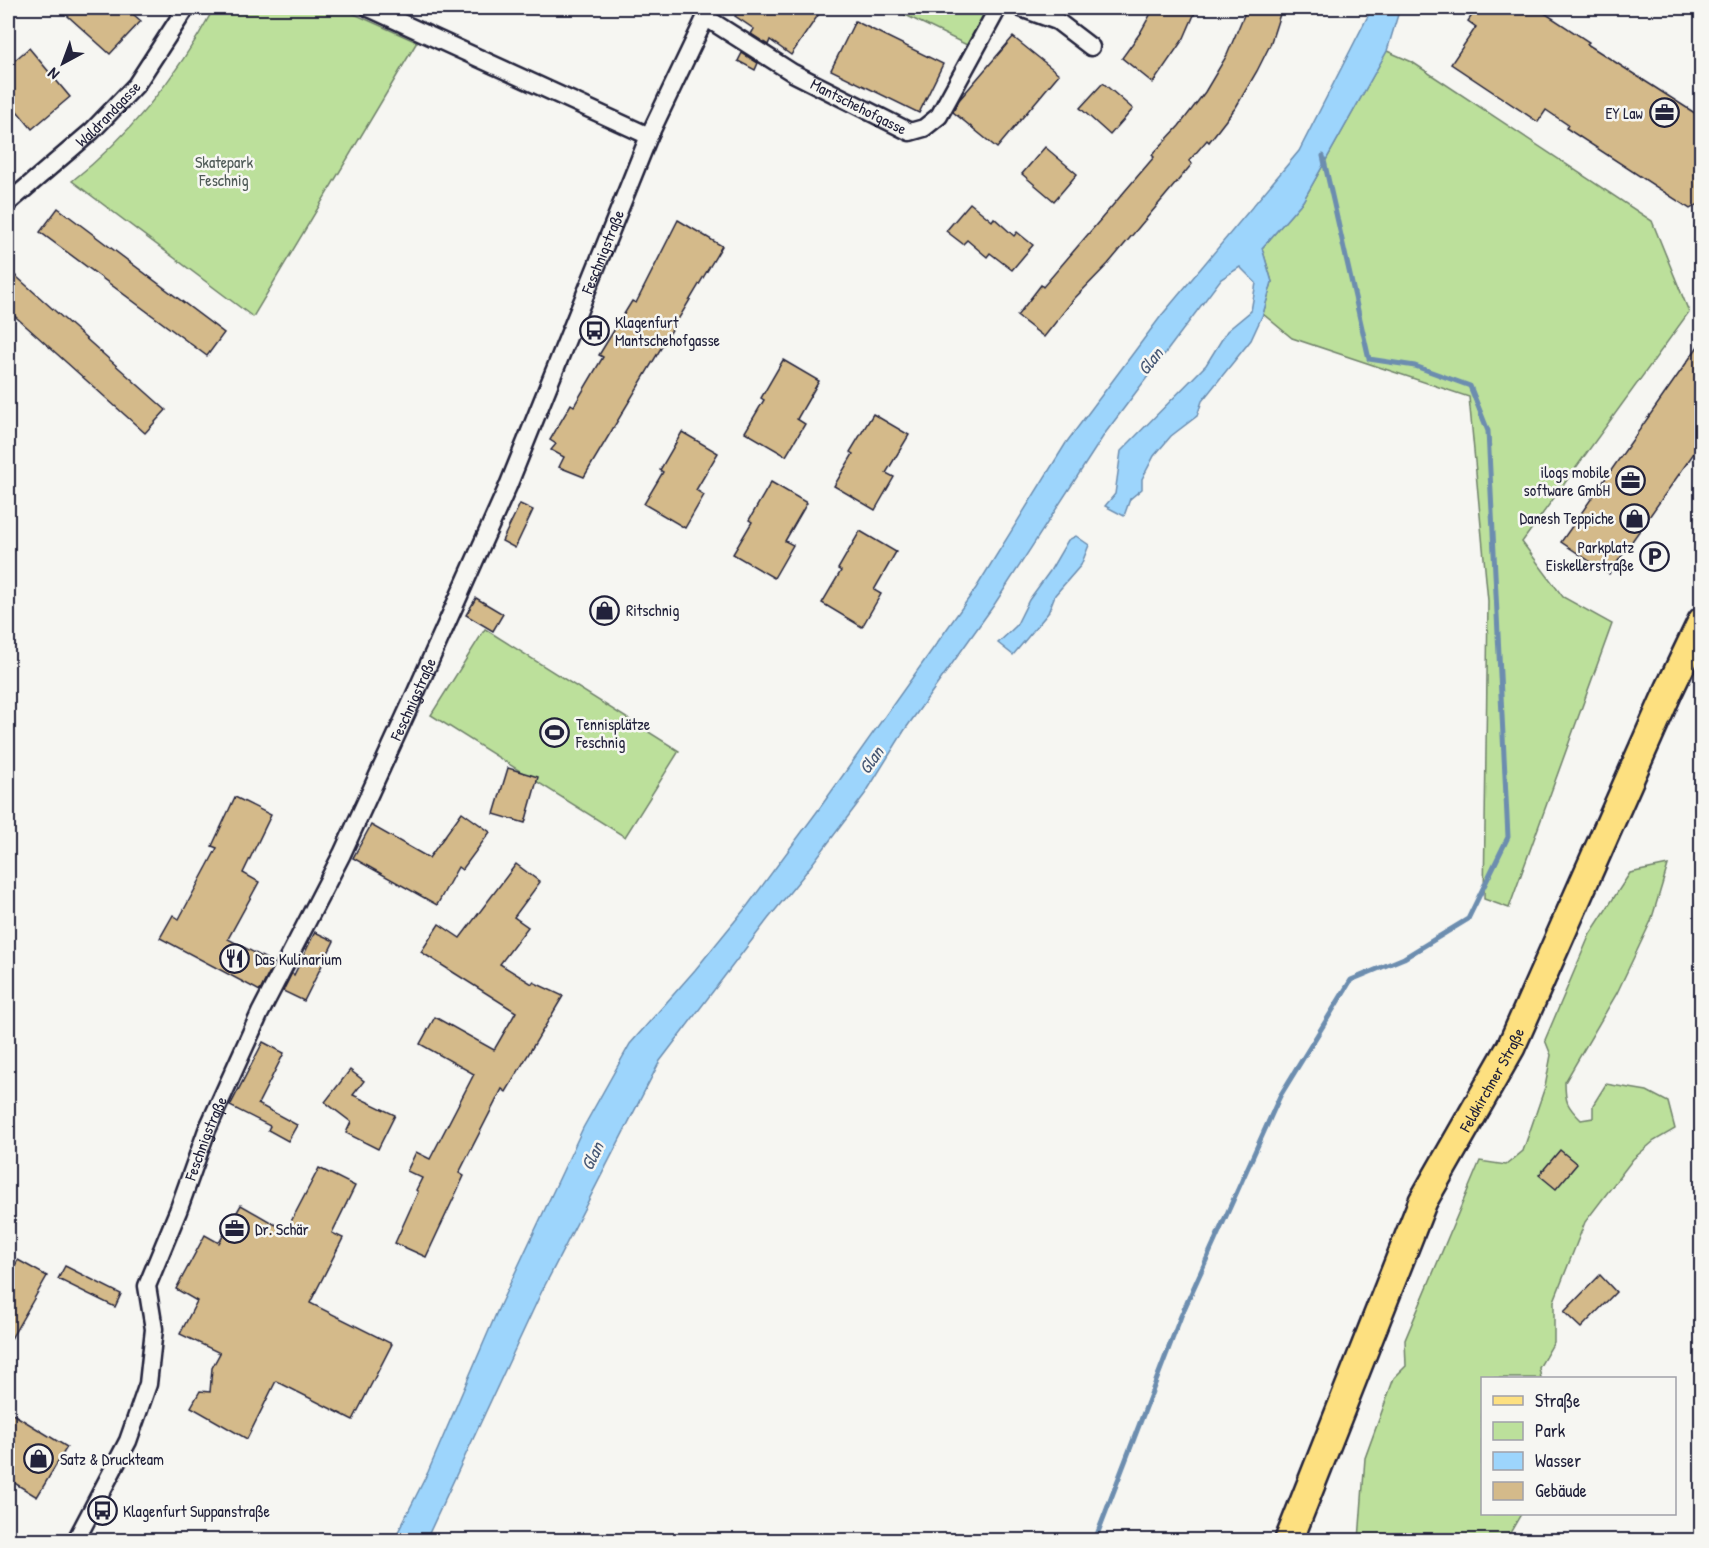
<svg xmlns="http://www.w3.org/2000/svg" width="1709" height="1548" viewBox="0 0 1709 1548" font-family="'Patrick Hand',sans-serif">
<style>
.green{fill:#bce09b;stroke:#6f816b;stroke-width:1.5}
.water{fill:#9dd5fc;stroke:#6c8daf;stroke-width:1.5}
.lines{fill:none;stroke-linecap:round;stroke-linejoin:round}
.stream{stroke:#6c8daf;stroke-width:5}
.building{fill:#d4ba8a;stroke:#22223b;stroke-width:1.5}
.street-casing{stroke:#22223b;stroke-width:21}
.primary-casing{stroke:#22223b;stroke-width:32}
.street{stroke:#f6f6f2;stroke-width:16}
.primary{stroke:#fde080;stroke-width:27}
.labels{text-anchor:middle;dominant-baseline:central;stroke-width:5;stroke-linejoin:round;paint-order:stroke}
.street-label{font-size:16px;fill:#22223b;stroke:#f6f6f2}
.poi-label{font-size:16px;fill:#22223b;stroke:#f6f6f2;text-anchor:start}
.park-label{font-size:16px;fill:#505b58;stroke:#f6f6f2}
.water-label{font-size:18px;font-style:italic;fill:#475875;stroke:#f6f6f2}
</style>
<rect width="100%" height="100%" fill="#f6f6f2"/>
<filter id="ink" filterUnits="userSpaceOnUse"><feTurbulence type="fractalNoise" baseFrequency=".0167" numOctaves="2"/><feDisplacementMap in="SourceGraphic" scale="12" xChannelSelector="R" yChannelSelector="G"/><feConvolveMatrix kernelMatrix="1 2 1 2 8 2 1 2 1" color-interpolation-filters="sRGB"/></filter>
<g filter="url(#ink)">
<!-- green -->
<g class="green">
<path d="M214 8H341L417 42 253 317 72 181C132 134 178 74 214 8Z"/>
<polygon points="891,8 984,8 985,20 971,47"/>
<polygon points="1387,51 1412,62 1652,221 1689,312 1522,542 1563,597 1612,624 1509,908 1484,899 1488,601 1469,397 1292,338 1263,314 1272,282 1262,248 1303,201"/>
<polygon points="485,629 679,751 625,837 431,715"/>
<path d="M1668 865 1651 921 1617 993 1565 1082C1565 1102 1567 1106 1581 1120L1593 1118V1105L1606 1084 1647 1091 1668 1102 1675 1129 1654 1141 1633 1159 1585 1222 1554 1301V1342L1539 1368 1541 1378H1482V1514H1521L1506 1540H1359L1365 1458 1394 1378 1406 1366 1405 1340 1480 1161 1506 1165 1523 1151 1545 1087 1551 1055 1545 1040 1590 934 1630 873Z"/>
</g>
<!-- water -->
<g class="water">
<polygon points="1372,8 1400,8 1387,51 1303,201 1262,248 1272,282 1263,314 1251,340 1202,401 1197,416 1171,436 1154,456 1142,479 1142,489 1130,499 1124,516 1105,506 1115,494 1121,451 1206,365 1227,331 1251,311 1256,283 1240,267 1221,279 1106,432 994,605 904,731 865,794 803,876 768,919 660,1061 541,1293 426,1540 394,1540 428,1472 499,1307 583,1128 630,1044 695,970 748,905 819,809 976,588 1066,443 1161,316 1299,151"/>
<polygon points="1076,536 1089,545 1081,565 1055,595 1048,613 1013,655 998,643 1016,626 1029,600 1050,571 1068,540"/>
</g>
<g class="lines">
<!-- stream -->
<polyline class="stream" points="1095,1540 1181,1316 1280,1096 1351,980 1404,958 1468,919 1508,837 1488,431 1470,386 1415,366 1369,359 1323,156"/>
</g>
<!-- building -->
<g class="building">
<polygon points="59,8 126,8 141,21 110,54"/>
<polygon points="741,8 823,8 791,55 770,40 768,45 751,34 754,29 735,16"/>
<polygon points="1154,8 1197,8 1184,38 1153,83 1122,58 1140,33"/>
<polygon points="1247,8 1282,8 1270,45 1257,71 1236,107 1209,142 1207,140 1189,161 1192,164 1108,264 1074,299 1044,337 1017,316 1041,285 1043,287 1154,157 1152,155 1179,126 1205,92 1227,55"/>
<polygon points="1477,8 1537,8 1589,42 1587,44 1701,117 1701,203 1690,209 1566,128 1568,125 1546,110 1538,122 1451,64 1476,27 1468,21"/>
<polygon points="855,21 943,64 919,113 831,70"/>
<polygon points="1013,37 1059,74 997,148 953,112 959,100"/>
<polygon points="29,48 70,97 32,129 8,100 8,66"/>
<polygon points="742,53 758,63 755,70 738,61"/>
<polygon points="1103,83 1133,109 1110,135 1080,108"/>
<polygon points="1045,147 1077,174 1054,201 1022,174"/>
<polygon points="970,203 992,221 994,218 1014,236 1017,232 1033,245 1012,270 990,253 987,257 967,240 963,244 946,231"/>
<polygon points="58,208 224,333 207,356 40,232"/>
<polygon points="678,220 722,246 584,477 559,467 564,457 551,450 556,444 550,440 571,404 574,406 603,357 599,355 632,301 636,303"/>
<polygon points="8,269 166,410 145,433 8,310"/>
<polygon points="1701,342 1701,443 1609,574 1561,542"/>
<polygon points="783,360 819,381 797,419 805,424 786,456 745,432 764,400 761,398"/>
<polygon points="873,414 909,435 886,473 894,477 875,510 834,486 853,454 850,452"/>
<polygon points="682,432 718,453 696,490 704,495 685,528 644,504 663,472 660,470"/>
<polygon points="771,482 807,503 785,541 793,545 774,578 733,554 752,522 749,520"/>
<polygon points="520,504 533,510 515,548 502,541"/>
<polygon points="860,531 896,552 874,590 881,594 862,627 822,603 841,571 838,569"/>
<polygon points="476,598 503,614 493,631 466,615"/>
<polygon points="508,768 538,777 525,823 494,814"/>
<polygon points="235,797 271,815 243,873 259,882 228,939 274,963 260,991 160,938 173,915 179,919 217,848 212,846"/>
<polygon points="462,812 490,832 462,870 458,867 437,905 353,858 371,825 429,858"/>
<polygon points="516,864 540,882 514,917 528,927 500,964 532,984 533,982 563,996 506,1092 502,1089 459,1173 464,1176 426,1257 395,1243 418,1192 416,1190 422,1178 407,1171 416,1152 430,1159 474,1074 420,1044 435,1017 494,1050 516,1012 421,952 439,924 460,938"/>
<polygon points="315,932 334,941 304,1001 283,991 292,973 294,975"/>
<polygon points="263,1042 284,1053 258,1104 297,1125 288,1141 268,1130 270,1126 230,1106"/>
<polygon points="350,1070 364,1081 353,1095 395,1115 378,1149 346,1133 351,1122 325,1102"/>
<polygon points="1560,1150 1577,1164 1556,1189 1539,1175"/>
<polygon points="319,1168 355,1186 332,1233 343,1238 310,1303 392,1344 353,1420 276,1381 247,1439 191,1407 200,1391 210,1392 212,1368 220,1353 180,1334 197,1301 176,1289 205,1235 219,1243 241,1205 286,1231"/>
<polygon points="18,1260 47,1276 8,1344 8,1277"/>
<polygon points="65,1266 121,1294 115,1307 58,1279"/>
<polygon points="1600,1275 1616,1292 1581,1328 1564,1312"/>
<polygon points="8,1411 67,1447 37,1497 8,1479"/>
</g>
<g class="lines">
<defs>
<g id="street">
<polyline points="369,8 649,136"/>
<polyline points="1021,8 1057,21 1091,47"/>
<path id="s1" d="M705 17 793 73 910 132 924 128 939 116 998 8"/>
<path id="s2" d="M8 203 92 131 136 85 186 8"/>
<path id="s3" d="M76 1540 128 1441 148 1384 154 1329 147 1286 178 1211 207 1130 260 1013 342 854 412 701 508 486 649 136 710 8"/>
</g>
<g id="primary">
<path id="s4" d="M1289 1540 1423 1201 1511 1047 1669 690 1702 621"/>
</g>
</defs>
<!-- street casing -->
<use href="#street" class="street-casing"/>
<!-- primary casing -->
<use href="#primary" class="primary-casing"/>
<!-- street -->
<use href="#street" class="street"/>
<!-- primary -->
<use href="#primary" class="primary"/>
</g>
</g>
<!-- icons -->
<defs>
<symbol id="office-ring" viewBox="-11 -11 22 22"><circle r="9.5" fill="#f6f6f2" stroke="#22223b" stroke-width="1.5"/><path d="M-6-3h4V-5.5h4V-3h4V5H-6ZM-1-4.5V-3h2v-1.5ZM-6 0V1H6V0Z" fill="#22223b"/></symbol>
<symbol id="bus-ring" viewBox="-11 -11 22 22"><circle r="9.5" fill="#f6f6f2" stroke="#22223b" stroke-width="1.5"/><path d="M-5-6H5V4H4V6H2V4H-2V6H-4V4H-5ZM-3.5-4V0h7V-4ZM-3.5 1.2v1.5H-2V1.2ZM2 1.2v1.5H3.5V1.2Z" fill="#22223b"/></symbol>
<symbol id="shop-ring" viewBox="-11 -11 22 22"><circle r="9.5" fill="#f6f6f2" stroke="#22223b" stroke-width="1.5"/><path d="M-5-2.5h2.3a2.7 3.5 0 0 1 5.4 0H5L5.5 6h-11ZM-1.5-2.5h3a1.5 2.3 0 0 0-3 0Z" fill="#22223b"/></symbol>
<symbol id="parking-ring" viewBox="-11 -11 22 22"><circle r="9.5" fill="#f6f6f2" stroke="#22223b" stroke-width="1.5"/><path d="M-3.5-5.5H1a3.5 3.5 0 0 1 0 7H-1V5.5H-3.5ZM-1-3.4V-.6H.8a1.4 1.4 0 0 0 0-2.8Z" fill="#22223b"/></symbol>
<symbol id="stadium-ring" viewBox="-11 -11 22 22"><circle r="9.5" fill="#f6f6f2" stroke="#22223b" stroke-width="1.5"/><path d="M0-5a6.5 5 0 1 0 0 10a6.5 5 0 1 0 0-10ZM-3.5-1.8h7v3.6h-7Z" fill="#22223b"/></symbol>
<symbol id="restaurant-ring" viewBox="-11 -11 22 22"><circle r="9.5" fill="#f6f6f2" stroke="#22223b" stroke-width="1.5"/><path d="M-5-6h1v4h1v-4h1v4h1v-4h1v5L-1.5 .5V6h-2V.5L-5-1ZM5-6V6H3V1.5H1.5Q1.5-4 5-6Z" fill="#22223b"/></symbol>
</defs>
<g fill-rule="evenodd">
<use href="#office-ring" x="1648" y="96" width="33" height="33"/>
<use href="#bus-ring" x="578" y="314" width="33" height="33"/>
<use href="#office-ring" x="1614" y="464" width="33" height="33"/>
<use href="#shop-ring" x="1618" y="502" width="33" height="33"/>
<use href="#parking-ring" x="1638" y="540" width="33" height="33"/>
<use href="#shop-ring" x="588" y="594" width="33" height="33"/>
<use href="#stadium-ring" x="538" y="716" width="33" height="33"/>
<use href="#restaurant-ring" x="218" y="942" width="33" height="33"/>
<use href="#office-ring" x="218" y="1212" width="33" height="33"/>
<use href="#shop-ring" x="22" y="1442" width="33" height="33"/>
<use href="#bus-ring" x="86" y="1494" width="33" height="33"/>
</g>
<g class="labels">
<!-- street labels -->
<g class="street-label">
<text stroke="none"><textPath href="#s1" startOffset="178">Mantschehofgasse</textPath></text>
<text stroke="none"><textPath href="#s2" startOffset="134">Waldrandgasse</textPath></text>
<text stroke="none"><textPath href="#s3" startOffset="1402">Feschnigstraße</textPath></text>
<text stroke="none"><textPath href="#s3" startOffset="916">Feschnigstraße</textPath></text>
<text stroke="none"><textPath href="#s4" startOffset="504">Feldkirchner Straße</textPath></text>
<text stroke="none"><textPath href="#s3" startOffset="430">Feschnigstraße</textPath></text>
</g>
<!-- poi labels -->
<g class="poi-label">
<text x="1643" y="113" text-anchor="end">EY Law</text>
<text x="615" y="322">Klagenfurt<tspan x="615" dy="18">Mantschehofgasse</tspan></text>
<text x="1610" y="472" text-anchor="end">ilogs mobile<tspan x="1610" dy="18">software GmbH</tspan></text>
<text x="1614" y="518" text-anchor="end">Danesh Teppiche</text>
<text x="1634" y="547" text-anchor="end">Parkplatz<tspan x="1634" dy="18">Eiskellerstraße</tspan></text>
<text x="626" y="610">Ritschnig</text>
<text x="576" y="724">Tennisplätze<tspan x="576" dy="18">Feschnig</tspan></text>
<text x="255" y="959">Das Kulinarium</text>
<text x="255" y="1229">Dr. Schär</text>
<text x="60" y="1459">Satz &amp; Druckteam</text>
<text x="123" y="1511">Klagenfurt Suppanstraße</text>
</g>
<!-- park labels -->
<g class="park-label">
<text x="224" y="162">Skatepark<tspan x="224" dy="18">Feschnig</tspan></text>
</g>
<!-- water labels -->
<g class="water-label">
<text transform="translate(1150 361) rotate(-52)">Glan</text>
<text transform="translate(871 760) rotate(-55)">Glan</text>
<text transform="translate(592 1156) rotate(-64)">Glan</text>
</g>
</g>
<!-- margin -->
<rect width="1709" height="1548" fill="none" stroke="#f6f6f2" stroke-width="30"/>
<rect x="15" y="15" width="1679" height="1518" fill="none" stroke="#22223b" stroke-width="2" filter="url(#ink)"/>
<!-- legend -->
<rect x="1481" y="1377" width="195" height="138" fill="#f6f6f2" stroke="#a1a1a9" stroke-width="1.5"/>
<rect x="1493" y="1396" width="30" height="9" fill="#fde080" stroke="#a1a1a9" stroke-width="1.5"/>
<text x="1535" y="1407" font-size="18" fill="#22223b">Straße</text>
<rect x="1493" y="1422" width="30" height="18" fill="#bce09b" stroke="#a1a1a9" stroke-width="1.5"/>
<text x="1535" y="1437" font-size="18" fill="#22223b">Park</text>
<rect x="1493" y="1452" width="30" height="18" fill="#9dd5fc" stroke="#a1a1a9" stroke-width="1.5"/>
<text x="1535" y="1467" font-size="18" fill="#22223b">Wasser</text>
<rect x="1493" y="1482" width="30" height="18" fill="#d4ba8a" stroke="#a1a1a9" stroke-width="1.5"/>
<text x="1535" y="1497" font-size="18" fill="#22223b">Gebäude</text>
<!-- north arrow -->
<g transform="translate(63 63) rotate(221)" stroke="#f6f6f2" stroke-width="4.5" paint-order="stroke">
<path d="M0-4.5L10 22L0 15L-10 22Z" fill="#22223b"/>
<text y="-9" font-size="16" font-weight="bold" text-anchor="middle" fill="#22223b">N</text>
</g>
</svg>
